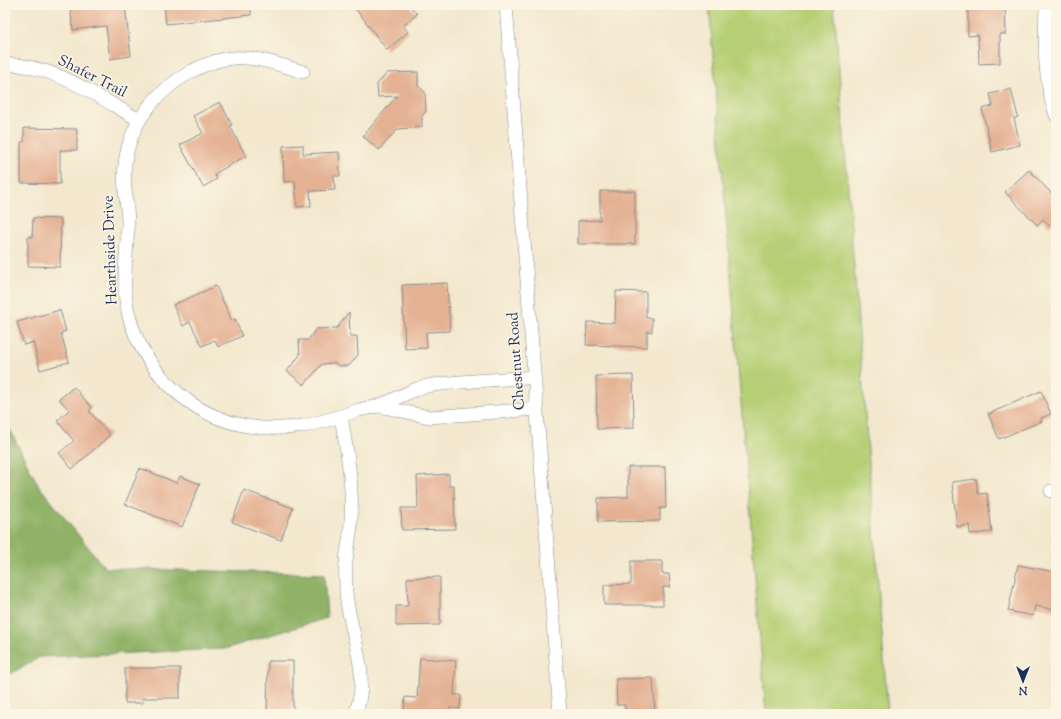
<svg xmlns="http://www.w3.org/2000/svg" width="1061" height="719" viewBox="0 0 1061 719" font-family="'Sorts Mill Goudy',serif">
<style>
.green{fill:#b5cf75;stroke:#687f6a}
.forest{fill:#90b266;stroke:#567062}
.building{fill:#e4b193}
.lines{fill:none;stroke-linecap:round;stroke-linejoin:round}
.street-casing{stroke:#878c96;stroke-width:14}
.street{stroke:#fff;stroke-width:13}
.labels{text-anchor:middle;dominant-baseline:central;stroke-width:3;stroke-linejoin:round;paint-order:stroke}
.street-label{font-size:15px;fill:#1b2f5e;stroke:#fcf5e5}
</style>
<rect width="100%" height="100%" fill="#fcf5e5"/>
<filter id="ink" filterUnits="userSpaceOnUse"><feTurbulence type="fractalNoise" baseFrequency=".025" numOctaves="2"/><feDisplacementMap in="SourceGraphic" scale="8" xChannelSelector="R" yChannelSelector="G"/><feConvolveMatrix kernelMatrix="1 2 1 2 8 2 1 2 1" color-interpolation-filters="sRGB"/></filter>
<filter id="wash" filterUnits="userSpaceOnUse"><feTurbulence type="fractalNoise" baseFrequency=".012" numOctaves="4" result="noise"/><feDisplacementMap in="SourceGraphic" scale="16" xChannelSelector="R" yChannelSelector="G"/><feGaussianBlur stdDeviation="0.9" result="paint"/><feColorMatrix in="noise" values="0 0 0 0 0 0 0 0 0 0 0 0 0 0 0 0 0 1.4 0 .05"/><feComposite in="paint" operator="in"/></filter>
<g filter="url(#wash)">
<rect width="100%" height="100%" fill="#f3e8ce"/>
<!-- green -->
<polygon class="green" points="709,5 834,5 888,714 766,714"/>
<!-- forest -->
<polygon class="forest" points="5,420 38,485 105,568 324,574 327,618 224,649 40,657 5,677"/>
<g id="blocks">
<!-- building -->
<g class="building">
<polygon points="70,5 125,5 131,56 110,59 106,26 73,30"/>
<polygon points="164,5 251,5 251,15 166,24"/>
<polygon points="353,5 409,5 417,14 403,26 408,32 387,50"/>
<polygon points="968,5 1005,5 1006,34 1000,34 1000,63 979,64 978,35 968,36"/>
<polygon points="418,72 418,86 425,92 426,111 422,116 422,127 398,129 379,150 363,136 397,96 378,97 377,84 387,73"/>
<polygon points="1011,89 1018,117 1014,118 1020,145 992,152 982,109 993,106 990,94"/>
<polygon points="220,102 232,125 230,126 246,156 214,174 217,179 203,187 180,145 203,133 193,116"/>
<polygon points="24,128 77,129 77,150 60,150 60,184 21,183 21,142 24,142"/>
<polygon points="303,145 303,154 339,152 340,176 334,176 335,190 310,191 311,206 297,207 295,181 284,182 283,146"/>
<polygon points="1029,170 1056,198 1056,219 1049,226 1043,219 1037,225 1005,192"/>
<polygon points="600,191 635,191 635,244 578,244 578,221 600,220"/>
<polygon points="33,218 61,219 60,267 28,266 28,237 32,237"/>
<polygon points="447,283 450,331 426,332 427,348 405,349 402,285"/>
<polygon points="216,286 232,321 235,319 242,336 218,347 215,340 202,346 190,322 183,326 173,305"/>
<polygon points="616,291 646,292 646,318 652,318 652,332 647,331 647,347 586,345 587,322 615,323"/>
<polygon points="60,310 66,331 61,333 69,362 40,370 33,342 24,345 17,322"/>
<polygon points="349,312 350,336 357,336 358,355 349,366 339,366 335,363 322,364 304,385 287,371 300,355 299,340 308,340 316,329 337,328"/>
<polygon points="633,375 634,428 597,429 596,376"/>
<polygon points="74,387 92,408 89,411 110,435 72,469 59,453 74,441 57,421 69,410 59,399"/>
<polygon points="1041,391 1051,414 1041,418 1042,421 999,439 988,414"/>
<polygon points="628,467 665,467 666,508 660,508 660,521 598,522 598,498 628,497"/>
<polygon points="140,468 177,483 180,476 200,484 182,527 125,504"/>
<polygon points="449,474 449,486 454,486 455,529 402,530 401,508 418,508 417,476"/>
<polygon points="976,479 978,494 987,493 992,532 970,534 969,525 957,527 952,482"/>
<polygon points="244,490 293,508 281,540 232,522"/>
<polygon points="631,561 662,561 662,574 669,574 670,587 663,587 663,605 604,605 604,585 631,584"/>
<polygon points="1018,565 1056,572 1056,610 1035,606 1033,616 1008,611"/>
<polygon points="440,577 440,625 396,626 396,606 408,606 407,578"/>
<polygon points="420,658 456,661 454,695 461,695 460,709 450,708 449,714 404,714 405,697 417,698"/>
<polygon points="268,661 293,661 293,714 267,714"/>
<polygon points="125,668 180,668 180,698 143,698 143,703 125,703"/>
<polygon points="653,678 655,714 625,714 625,705 617,705 616,679"/>
</g>
</g>
</g>
<g filter="url(#ink)">
<use href="#blocks" fill-opacity="0" stroke="#878c96" stroke-width="1"/>
<g class="lines">
<defs>
<g id="street">
<polyline points="506,5 560,714"/>
<path d="M1046 5C1045 43 1043 79 1056 115"/>
<path d="M5 64C55 65 97 96 139 120"/>
<path d="M303 72C281 65 256 56 232 58 218 59 204 65 192 71 156 91 130 122 125 164 122 184 128 204 128 224 127 247 124 270 125 293 131 356 180 412 242 425 286 434 318 424 359 410 366 408 373 408 380 405 396 400 411 389 427 386 460 380 500 380 534 377"/>
<polyline points="379,406 429,417 537,409"/>
<path d="M341 417C347 450 353 485 351 520 351 534 347 548 346 562 345 571 346 582 346 592 349 634 372 672 355 714"/>
<polyline points="1051,491 1056,492"/>
</g>
</defs>
<!-- street casing -->
<use href="#street" class="street-casing"/>
<!-- street -->
<use href="#street" class="street"/>
</g>
</g>
<g class="labels">
<!-- street labels -->
<g class="street-label">
<text transform="translate(92 77) rotate(27)">Shafer Trail</text>
<text transform="translate(111 250) rotate(-92)">Hearthside Drive</text>
<text transform="translate(517 361) rotate(-94)">Chestnut Road</text>
</g>
</g>
<!-- margin -->
<rect width="1061" height="719" fill="none" stroke="#fcf5e5" stroke-width="20"/>
<!-- north arrow -->
<g transform="translate(1023 681) rotate(180)" stroke="#fcf5e5" stroke-width="3" paint-order="stroke">
<path d="M0-3L7 15L0 10L-7 15Z" fill="#1b2f5e"/>
<text y="-6" font-size="11" font-weight="bold" text-anchor="middle" fill="#1b2f5e">N</text>
</g>
</svg>
